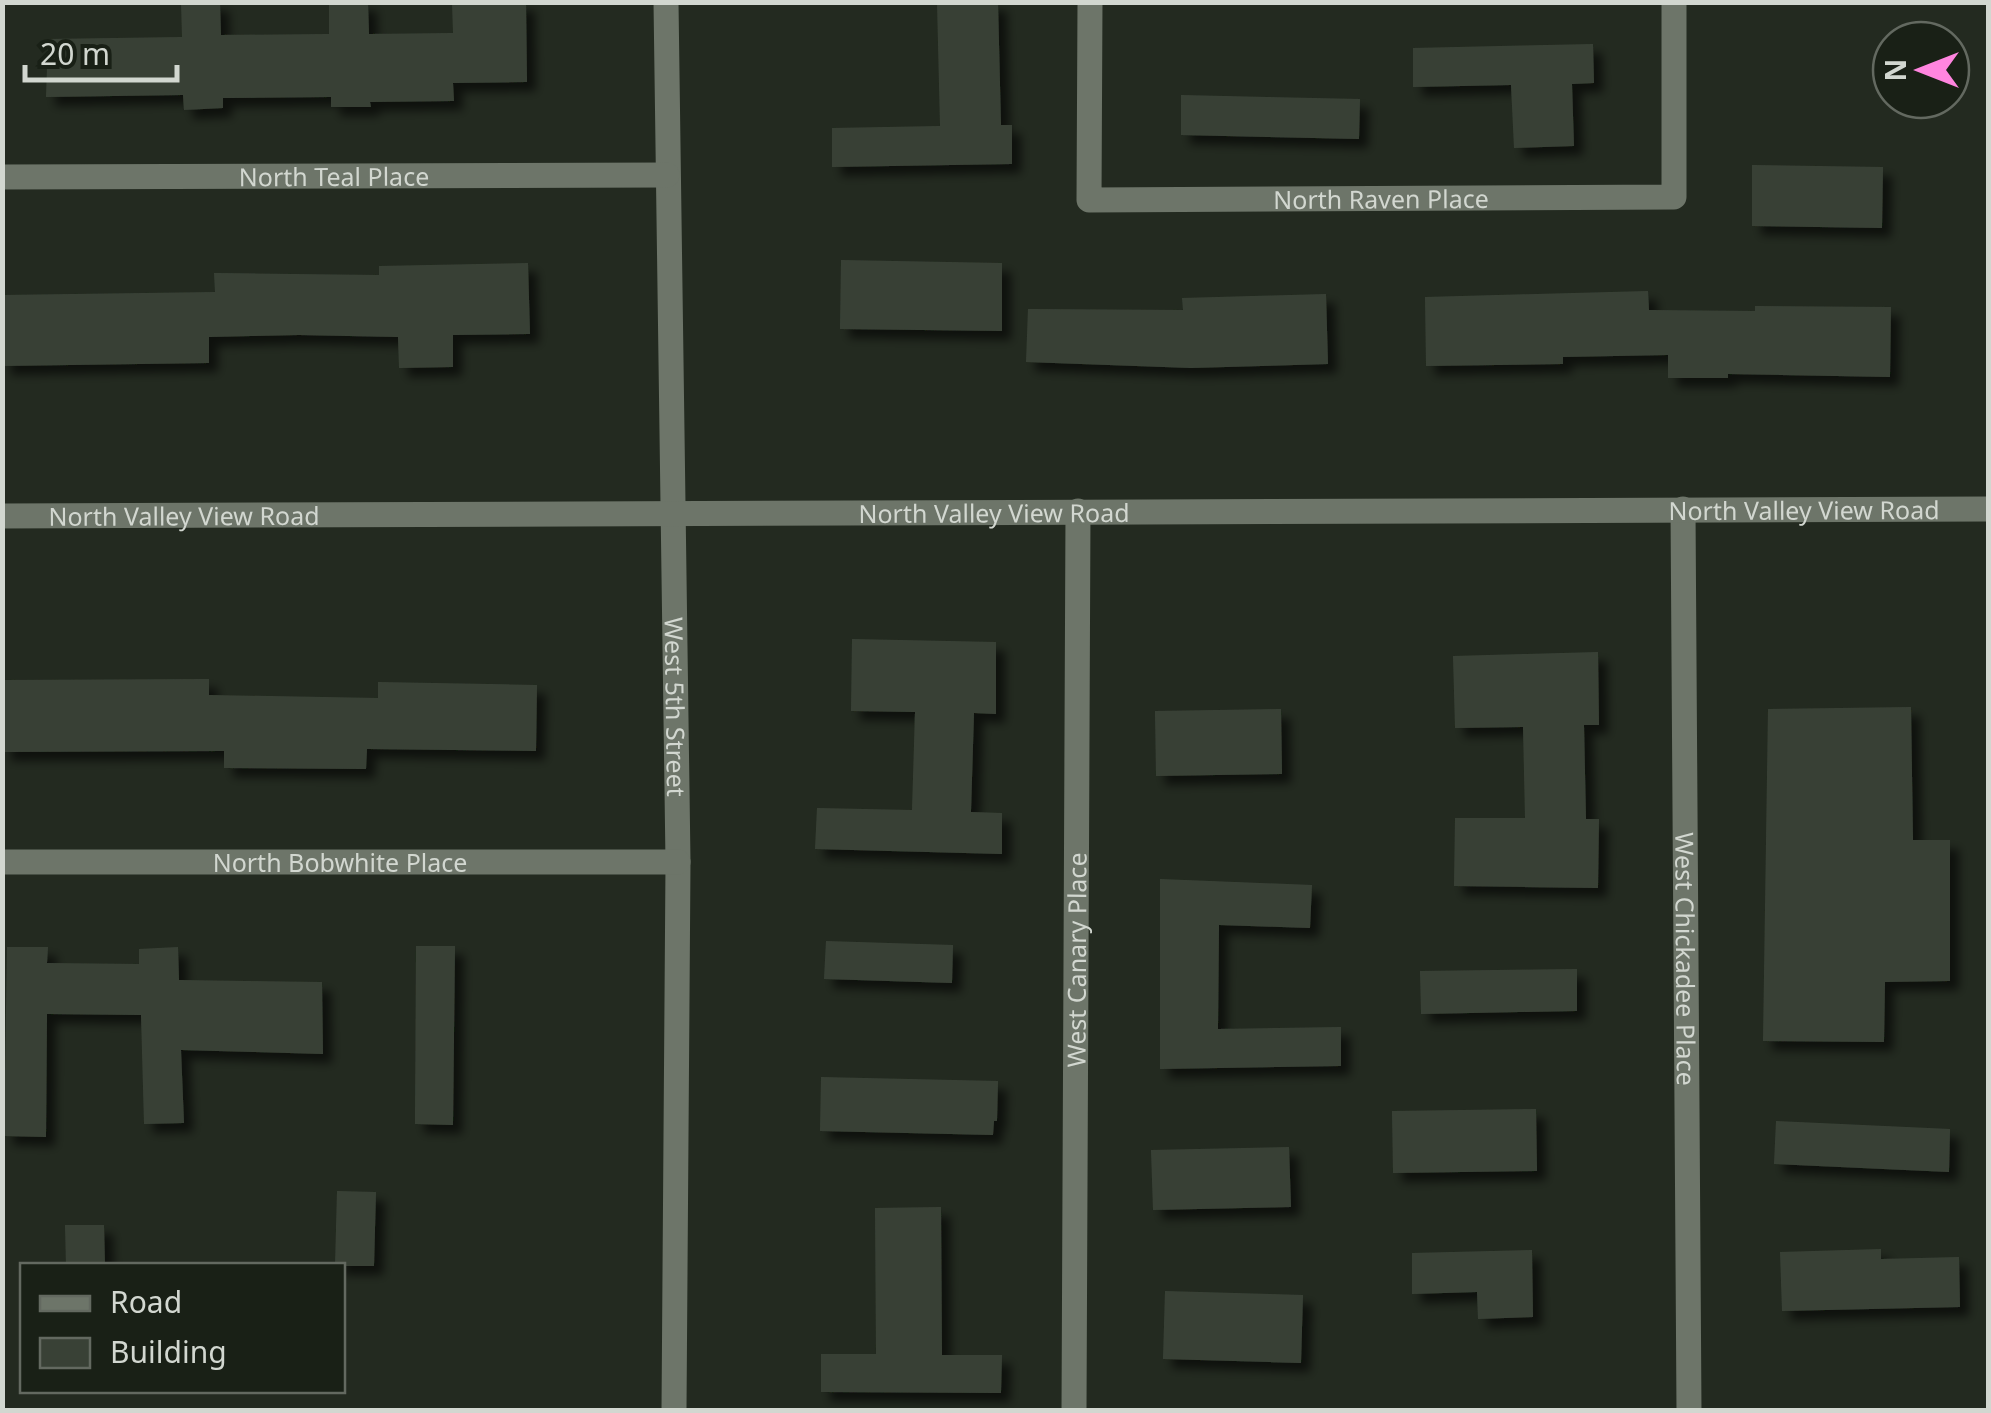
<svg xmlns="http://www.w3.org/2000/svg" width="1991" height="1413" viewBox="0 0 1991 1413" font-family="'Noto Sans',sans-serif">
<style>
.building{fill:#394136;filter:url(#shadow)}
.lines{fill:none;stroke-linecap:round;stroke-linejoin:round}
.street{stroke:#6d7569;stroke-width:25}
.secondary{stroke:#6d7569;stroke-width:25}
.labels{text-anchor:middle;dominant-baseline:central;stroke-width:9;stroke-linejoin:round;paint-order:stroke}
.street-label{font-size:25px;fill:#d2d7d0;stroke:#192016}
</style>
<defs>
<filter id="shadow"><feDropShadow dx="9" dy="9" stdDeviation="5" flood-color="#0009"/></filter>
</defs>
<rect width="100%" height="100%" fill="#232a20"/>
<!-- building -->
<g class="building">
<polygon points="181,2 220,2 221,35 329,34 329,2 368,2 369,34 453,33 452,2 526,2 527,82 453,83 454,101 370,102 371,107 331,107 331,97 223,98 223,108 184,110 183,95 46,97 48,39 182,37"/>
<polygon points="937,2 998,2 1001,125 1012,125 1012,164 832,167 832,128 940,126"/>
<polygon points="1593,44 1594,83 1572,84 1574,146 1514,148 1511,85 1413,87 1413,48"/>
<polygon points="1181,95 1360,99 1359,139 1181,135"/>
<polygon points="1752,165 1883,167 1882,228 1752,226"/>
<polygon points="841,260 1002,263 1002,331 840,329"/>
<polygon points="528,263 530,334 453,335 453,367 399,368 398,337 299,335 209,337 209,363 2,366 2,295 215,292 214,273 379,275 379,266"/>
<polygon points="1648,291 1649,310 1755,311 1755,306 1891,307 1890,377 1728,374 1728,378 1668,378 1668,355 1563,357 1563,364 1426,366 1425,297"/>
<polygon points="1326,294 1328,364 1191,368 1026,362 1028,309 1183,310 1182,298"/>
<polygon points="852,639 996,642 996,714 974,713 971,812 1002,813 1002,854 815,849 817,808 912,810 915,712 851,711"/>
<polygon points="1598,652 1599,725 1584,725 1586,819 1599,819 1598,888 1454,886 1455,818 1525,818 1523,727 1455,728 1453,656"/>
<polygon points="209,679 209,695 378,698 378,682 537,685 536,751 367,749 366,769 224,768 224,751 2,752 2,680"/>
<polygon points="1911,707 1913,840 1950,840 1950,981 1885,982 1884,1042 1763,1041 1768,709"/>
<polygon points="1281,709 1282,774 1156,776 1155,711"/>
<polygon points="1160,879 1312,885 1310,928 1219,925 1218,1029 1341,1027 1341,1066 1160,1069"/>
<polygon points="826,941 953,945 952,983 824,979"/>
<polygon points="416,946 455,946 453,1125 415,1124"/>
<polygon points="7,947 48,947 47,963 139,964 139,949 178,947 179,980 322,982 323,1054 181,1050 184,1123 144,1124 141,1015 47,1014 46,1137 4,1136"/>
<polygon points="1577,969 1577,1011 1421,1014 1420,971"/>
<polygon points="821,1077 998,1081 997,1121 994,1121 993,1135 820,1131"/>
<polygon points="1536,1109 1537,1171 1393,1173 1392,1111"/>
<polygon points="1776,1121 1950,1129 1949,1172 1774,1164"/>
<polygon points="1289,1147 1291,1207 1153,1210 1151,1150"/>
<polygon points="337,1191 376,1192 374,1266 335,1266"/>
<polygon points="941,1207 942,1355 1002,1355 1001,1393 821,1392 821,1354 876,1354 875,1208"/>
<polygon points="65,1225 104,1225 105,1266 66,1266"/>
<polygon points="1881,1249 1881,1259 1959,1257 1960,1307 1782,1311 1780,1252"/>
<polygon points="1532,1250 1533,1317 1478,1319 1477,1292 1412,1294 1412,1253"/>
<polygon points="1165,1291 1303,1295 1301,1363 1163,1359"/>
</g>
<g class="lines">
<!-- street -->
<g class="street">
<path id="s1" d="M666 2 678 862 674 1410"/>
<path id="s2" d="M1090 2 1089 200 1674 197V2"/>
<path id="s3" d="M2 177 667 175"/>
<path id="s4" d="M1683 509 1689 1410"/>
<path id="s5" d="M2 862H678"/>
<path id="s6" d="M1074 1410 1078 511"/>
</g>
<!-- secondary -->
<path class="secondary" id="s7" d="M2 516 1988 509"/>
</g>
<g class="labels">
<!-- street labels -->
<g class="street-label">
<text stroke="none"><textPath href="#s3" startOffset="332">North Teal Place</textPath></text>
<text stroke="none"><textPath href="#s2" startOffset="490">North Raven Place</textPath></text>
<text stroke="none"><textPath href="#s7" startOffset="1802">North Valley View Road</textPath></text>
<text stroke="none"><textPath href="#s7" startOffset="992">North Valley View Road</textPath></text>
<text stroke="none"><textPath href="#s7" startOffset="182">North Valley View Road</textPath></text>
<text stroke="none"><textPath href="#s1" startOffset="705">West 5th Street</textPath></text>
<text stroke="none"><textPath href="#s5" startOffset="338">North Bobwhite Place</textPath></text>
<text stroke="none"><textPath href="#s4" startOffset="450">West Chickadee Place</textPath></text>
<text stroke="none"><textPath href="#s6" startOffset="450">West Canary Place</textPath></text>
</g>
</g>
<!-- border -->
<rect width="1991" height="1413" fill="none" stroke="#d2d7d0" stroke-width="10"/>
<!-- legend -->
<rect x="20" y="1263" width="325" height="130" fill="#192016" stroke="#636960" stroke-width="2.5"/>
<rect x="40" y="1296" width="50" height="15" fill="#6d7569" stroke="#636960" stroke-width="2.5"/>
<text x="110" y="1313" font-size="30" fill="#d2d7d0">Road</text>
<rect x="40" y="1338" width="50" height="30" fill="#394136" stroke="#636960" stroke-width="2.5"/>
<text x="110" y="1363" font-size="30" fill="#d2d7d0">Building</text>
<!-- north arrow -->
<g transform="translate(1921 70) rotate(270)"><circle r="48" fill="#192016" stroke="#636960" stroke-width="2.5"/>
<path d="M0-8L18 38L0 25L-18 38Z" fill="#ff85df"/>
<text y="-15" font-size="28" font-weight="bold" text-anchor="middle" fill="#d2d7d0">N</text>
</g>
<!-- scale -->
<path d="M25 65v15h152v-15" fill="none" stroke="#d2d7d0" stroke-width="5"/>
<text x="40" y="65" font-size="30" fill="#d2d7d0" stroke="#192016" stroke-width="8" paint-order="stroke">20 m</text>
</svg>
